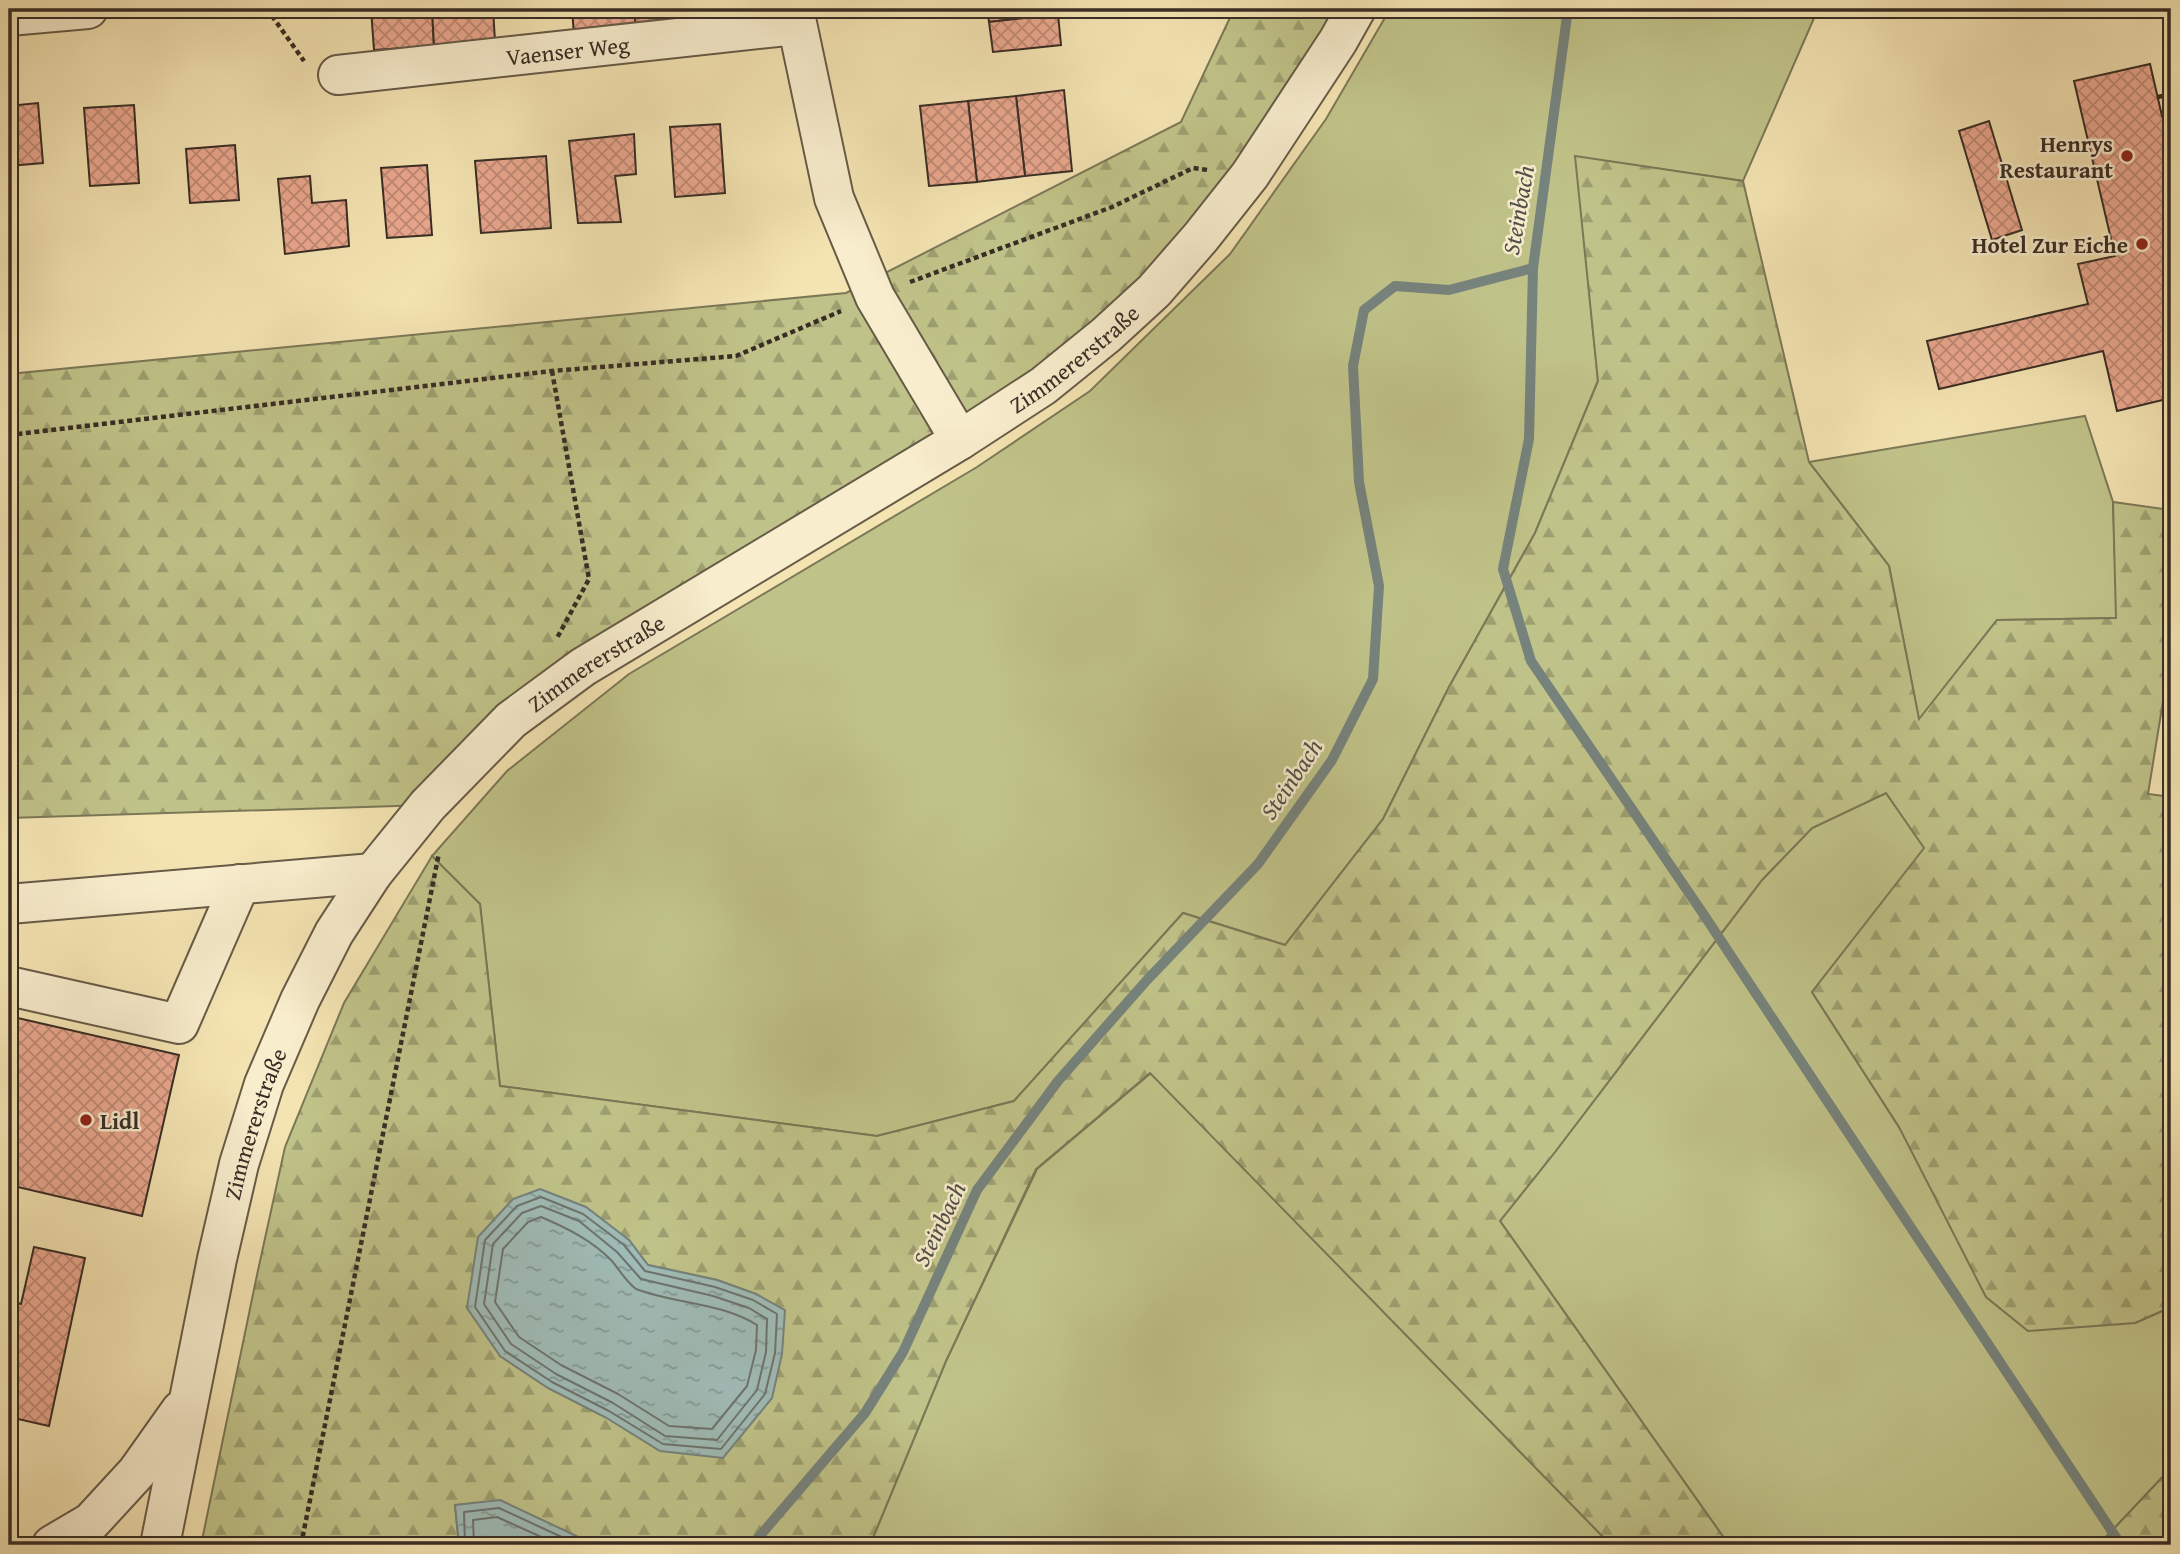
<svg xmlns="http://www.w3.org/2000/svg" width="2180" height="1554" viewBox="0 0 2180 1554" font-family="'Gentium Book Plus',serif">
<style>
.grass{fill:#c0c389;stroke:#7c7857;stroke-width:2}
.forest{fill:url(#forest-firs);stroke:#7c7857;stroke-width:2;fill-rule:evenodd}
.water{fill:url(#water-ripples);stroke:#76837d;stroke-width:2}
.lines{fill:none;stroke-linecap:round;stroke-linejoin:round}
.shore{stroke:#6c746e;stroke-width:2}
.stream{stroke:#76837d;stroke-width:10}
.building{fill:url(#building-cross-hatch);stroke:#382d25;stroke-width:2}
.minor-casing{stroke:#675b48;stroke-width:42}
.path{stroke:#382d25;stroke-width:4.5;stroke-dasharray:5 3.5;stroke-linecap:butt}
.minor{stroke:#f8edcd;stroke-width:38}
.poi-dot{fill:#8f2418;stroke:#f8edcd;stroke-width:2.5}
.labels{text-anchor:middle;dominant-baseline:central;stroke-width:5;stroke-linejoin:round;paint-order:stroke}
.street-label{font-size:23px;fill:#382d25;stroke:#f8edcd}
.poi-label{font-size:23px;font-weight:bold;fill:#382d25;stroke:#f8edcd;text-anchor:end}
.water-label{font-size:24px;font-style:italic;fill:#52514a;stroke:#f8edcd}
</style>
<defs>
<pattern id="forest-firs" width="22" height="20" patternUnits="userSpaceOnUse" patternTransform="scale(1.75)"><rect width="22" height="20" fill="#c0c389"/><path d="M5 1l3.5 6h-7zM16 11l3.5 6h-7z" fill="#9d9f70"/></pattern>
<pattern id="water-ripples" width="26" height="14" patternUnits="userSpaceOnUse" patternTransform="scale(1.75)"><rect width="26" height="14" fill="#a0bcb7"/><path d="M2 4q2-2 4 0t4 0M15 11q2-2 4 0t4 0" fill="none" stroke="#839995"/></pattern>
<pattern id="building-cross-hatch" width="8" height="8" patternUnits="userSpaceOnUse" patternTransform="scale(1.75)"><rect width="8" height="8" fill="#eba88f"/><path d="M0 0l8 8M0 8l8-8" fill="none" stroke="#bf8975"/></pattern>
</defs>
<rect width="100%" height="100%" fill="#f4e4b2"/>
<filter id="stains"><feTurbulence type="fractalNoise" baseFrequency=".00286" numOctaves="4"/><feColorMatrix values="0 0 0 0 .2 0 0 0 0 .09 0 0 0 0 .02 0 0 0 .5 -.17"/></filter>
<radialGradient id="worn" r=".72"><stop offset=".6" stop-color="#630" stop-opacity="0"/><stop offset="1" stop-color="#630" stop-opacity=".3"/></radialGradient>
<!-- grass -->
<g class="grass">
<polygon points="1390,9 1818,9 1743,181 1576,157 1598,381 1535,533 1449,687 1383,819 1285,945 1183,913 1014,1101 877,1136 500,1086 480,904 432,856 507,771 629,674 977,467 1090,391 1230,254 1326,119"/>
<polygon points="2085,416 2113,502 2117,618 1997,620 1919,720 1889,566 1809,462"/>
<polygon points="1886,793 1925,848 1812,992 1899,1127 2135,1323 2171,1307 2171,1468 2107,1536 2094,1545 1729,1545 1500,1221 1555,1152 1762,880 1812,828"/>
<polygon points="1151,1073 1611,1545 870,1545 946,1361 1037,1169"/>
</g>
<!-- forest -->
<g class="forest">
<polygon points="1234,9 1356,9 1154,291 583,667 428,805 9,818 9,374 846,293 1181,122"/>
<path d="M1575 156 1743 181 1809 462 1889 566 1919 719 1997 620 2116 618 2113 502 2171 510V652L2148 794 2171 797V1307L2135 1323 2028 1331 1986 1297 1899 1127 1812 992 1924 848 1886 793 1812 828 1762 880 1555 1152 1500 1221 1729 1545H1611L1150 1073 1036 1169 946 1361 870 1545H594L587 1541 455 1505 459 1545H201L257 1275 285 1147 344 1003 432 856 480 904 500 1086 877 1136 1014 1101 1183 913 1285 945 1383 819 1449 687 1535 533 1598 381ZM629 1240 648 1265 717 1280 756 1294 605 1417 548 1388 500 1356Z"/>
<polygon points="2171,1468 2171,1545 2094,1545 2107,1536"/>
</g>
<!-- water -->
<g class="water">
<polygon points="540,1189 586,1207 629,1240 648,1265 717,1280 756,1294 785,1310 782,1354 772,1398 723,1458 660,1451 605,1417 548,1388 500,1356 467,1308 478,1237 513,1199"/>
<polygon points="500,1500 587,1541 594,1545 459,1545 455,1505"/>
</g>
<g class="lines">
<!-- shore -->
<g class="shore">
<polygon points="541,1197 583,1214 624,1245 645,1271 715,1287 753,1300 777,1314 775,1353 765,1394 721,1449 663,1444 609,1411 552,1382 505,1351 475,1307 485,1240 517,1206"/>
<polygon points="541,1206 579,1221 617,1252 641,1279 713,1296 749,1308 767,1319 766,1352 757,1390 717,1440 665,1436 613,1403 556,1374 511,1344 484,1304 493,1244 522,1213"/>
<path d="M541 1217C567 1228 591 1240 611 1260 620 1270 625 1281 636 1289 675 1304 720 1302 757 1325L756 1350 747 1386 712 1429 669 1426 618 1394 561 1365 519 1337 495 1302 503 1249 528 1222Z"/>
<polyline points="465,1545 464,1512 499,1508 579,1545"/>
<polyline points="474,1545 473,1520 497,1517 559,1545"/>
</g>
<!-- stream -->
<g class="stream">
<polyline points="1568,9 1533,268 1529,439 1503,569 1531,661 1702,912 2121,1545"/>
<polyline points="752,1545 865,1413 903,1352 977,1190 1058,1081 1147,980 1258,864 1332,760 1373,679 1379,586 1359,482 1353,366 1364,310 1395,286 1449,290 1533,268"/>
</g>
</g>
<!-- building -->
<g class="building">
<polygon points="371,9 432,9 434,46 374,50"/>
<polygon points="432,9 493,9 495,41 434,46"/>
<polygon points="572,9 634,9 636,31 574,35"/>
<polygon points="634,9 696,9 698,26 636,31"/>
<polygon points="987,9 1057,9 1058,14 989,22"/>
<polygon points="1058,14 1061,45 993,52 989,22"/>
<polygon points="2150,64 2162,116 2171,114 2171,211 2166,212 2171,232 2171,398 2117,411 2103,351 1939,389 1927,341 2088,304 2078,264 2115,256 2074,81"/>
<polygon points="1064,90 1072,171 1025,176 1016,96"/>
<polygon points="1016,96 1025,176 977,182 968,101"/>
<polygon points="968,101 977,182 929,186 920,106"/>
<polygon points="38,103 43,163 9,166 9,106"/>
<polygon points="134,105 139,183 90,186 84,108"/>
<polygon points="1989,121 2022,230 1992,240 1959,131"/>
<polygon points="720,124 725,193 675,197 670,127"/>
<polygon points="634,134 636,174 615,176 621,222 578,223 569,141"/>
<polygon points="235,145 239,200 190,203 186,149"/>
<polygon points="546,156 551,228 481,233 475,161"/>
<polygon points="427,165 432,235 387,238 381,168"/>
<polygon points="310,176 312,203 346,200 349,246 285,254 278,179"/>
<polygon points="9,1016 179,1055 142,1216 9,1185"/>
<polygon points="34,1247 85,1258 49,1426 9,1417 9,1301 21,1304"/>
</g>
<g class="lines">
<defs>
<g id="minor">
<polyline points="794,9 834,198 875,297 960,440"/>
<polyline points="9,16 88,9"/>
<path id="s1" d="M338 75 796 25"/>
<polyline points="9,904 373,873"/>
<polyline points="9,986 179,1024 240,884"/>
<polyline points="52,1545 91,1522 137,1472 181,1410"/>
<path id="s2" d="M160 1545 217 1259 239 1164 264 1084 300 1000 334 933 373 873 428 805 511 720 583 667 960 440 1043 386 1106 335 1154 291 1201 237 1250 175 1338 41 1356 9"/>
</g>
</defs>
<!-- minor casing -->
<use href="#minor" class="minor-casing"/>
<!-- path -->
<g class="path">
<polyline points="267,9 304,61"/>
<polyline points="2158,97 2171,94"/>
<polyline points="910,282 1112,207 1193,168 1208,170"/>
<polyline points="552,371 589,579 557,638"/>
<polyline points="9,435 552,371 736,356 841,311"/>
<polyline points="301,1545 439,853"/>
</g>
<!-- minor -->
<use href="#minor" class="minor"/>
</g>
<!-- markers -->
<g class="poi-dot">
<circle cx="2127" cy="156" r="7"/>
<circle cx="2142" cy="244" r="7"/>
<circle cx="86" cy="1120" r="7"/>
</g>
<g class="labels">
<!-- street labels -->
<g class="street-label">
<text stroke="none"><textPath href="#s1" startOffset="231">Vaenser Weg</textPath></text>
<text stroke="none"><textPath href="#s2" startOffset="1587">Zimmererstraße</textPath></text>
<text stroke="none"><textPath href="#s2" startOffset="1020">Zimmererstraße</textPath></text>
<text stroke="none"><textPath href="#s2" startOffset="432">Zimmererstraße</textPath></text>
</g>
<!-- poi labels -->
<g class="poi-label">
<text x="2113" y="143">Henrys<tspan x="2113" dy="26">Restaurant</tspan></text>
<text x="2128" y="244">Hotel Zur Eiche</text>
<text x="100" y="1120" text-anchor="start">Lidl</text>
</g>
<!-- water labels -->
<g class="water-label">
<text transform="translate(1518 210) rotate(-80)">Steinbach</text>
<text transform="translate(1291 779) rotate(-56)">Steinbach</text>
<text transform="translate(939 1224) rotate(-64)">Steinbach</text>
</g>
</g>
<!-- margin -->
<rect width="2180" height="1554" fill="none" stroke="#f4e4b2" stroke-width="35"/>
<rect x="10" y="10" width="2159" height="1533" fill="none" stroke="#382d25" stroke-width="3.5"/>
<rect x="18" y="18" width="2145" height="1519" fill="none" stroke="#382d25" stroke-width="2"/>
<rect width="100%" height="100%" filter="url(#stains)"/>
<rect width="100%" height="100%" fill="url(#worn)"/>
</svg>
